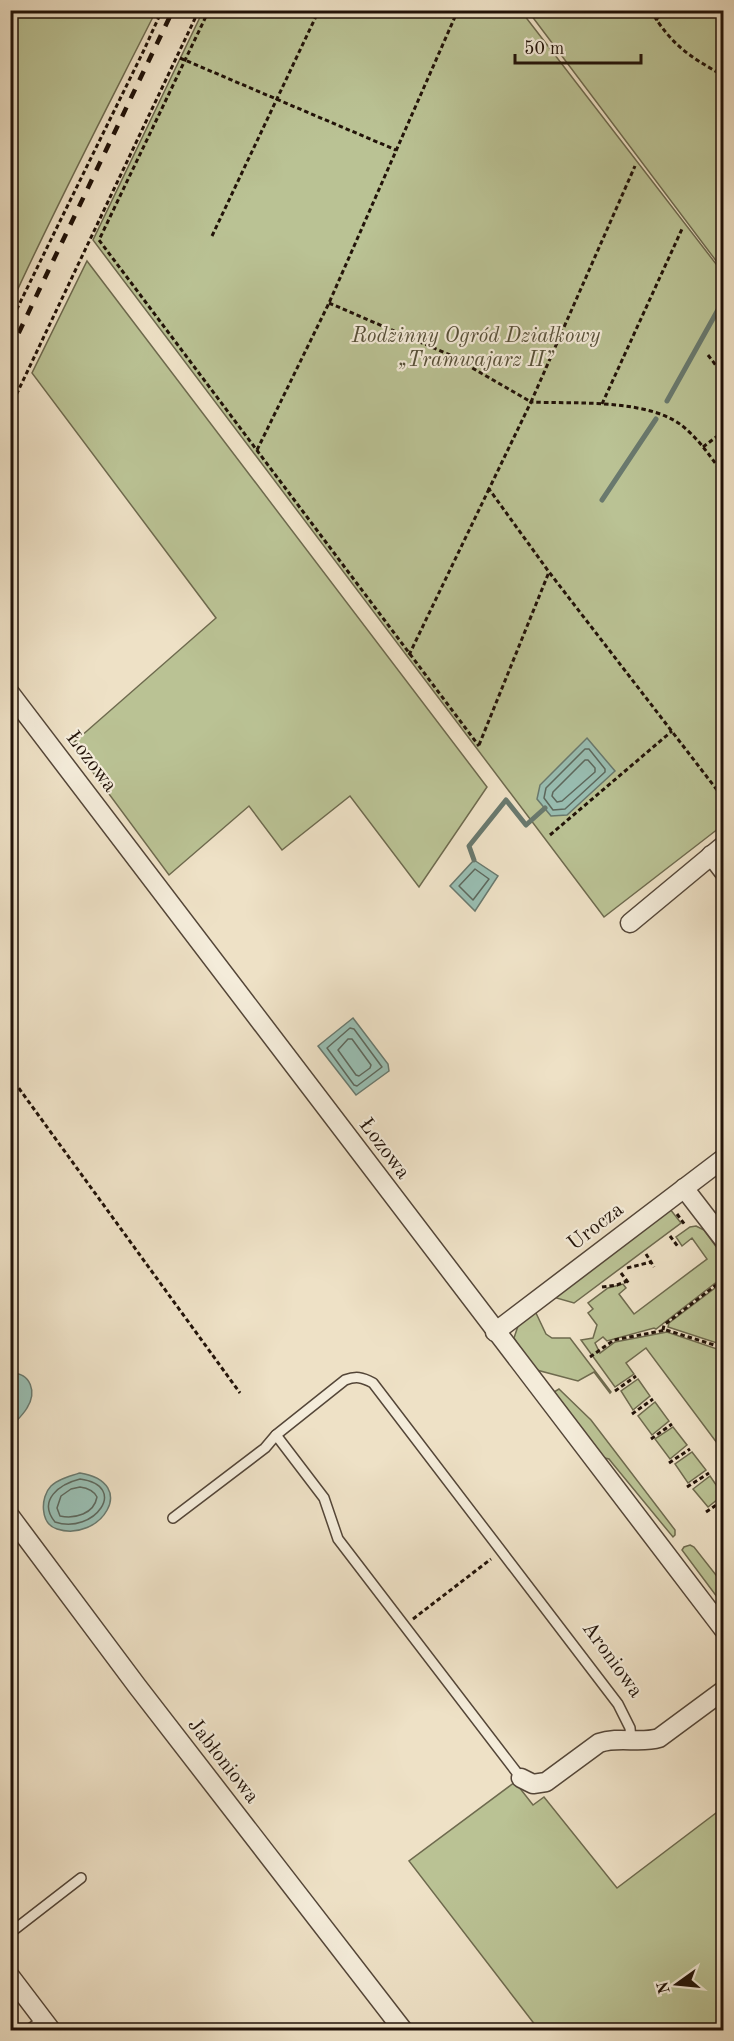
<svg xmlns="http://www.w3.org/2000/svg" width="734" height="2041" viewBox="0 0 734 2041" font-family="'Old Standard TT',serif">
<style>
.green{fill:#bac294;stroke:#6e6a4e;stroke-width:1.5}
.water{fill:#99beb2;stroke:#69796e;stroke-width:1.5}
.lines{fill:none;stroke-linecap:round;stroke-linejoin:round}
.shore{stroke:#5d685d;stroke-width:1.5}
.stream{stroke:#69796e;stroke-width:5}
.lane-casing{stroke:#544638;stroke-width:12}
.street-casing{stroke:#544638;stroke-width:21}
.path{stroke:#211208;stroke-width:3;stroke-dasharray:4.5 3;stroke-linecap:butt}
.lane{stroke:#f4ecda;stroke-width:9}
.street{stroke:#f4ecda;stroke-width:18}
.rail{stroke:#211208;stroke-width:4.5;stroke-dasharray:10 10;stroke-linecap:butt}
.labels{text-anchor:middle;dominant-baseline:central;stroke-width:4.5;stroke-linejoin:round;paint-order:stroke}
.park-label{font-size:21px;font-style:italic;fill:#575039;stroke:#f4ecda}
.street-label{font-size:21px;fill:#211208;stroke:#f4ecda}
</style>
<rect width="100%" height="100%" fill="#eee1c6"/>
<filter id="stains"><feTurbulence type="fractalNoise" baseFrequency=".00333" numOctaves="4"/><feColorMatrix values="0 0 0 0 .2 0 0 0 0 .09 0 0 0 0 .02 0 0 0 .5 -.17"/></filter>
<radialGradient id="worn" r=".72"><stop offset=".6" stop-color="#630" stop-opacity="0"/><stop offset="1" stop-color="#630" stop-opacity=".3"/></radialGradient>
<!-- green -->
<g class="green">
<path d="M10 11H156C107 108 56 205 11 304Z"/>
<polygon points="203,11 521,11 723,273 723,825 604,917 93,240"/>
<polygon points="528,11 723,11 723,270"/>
<polygon points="87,261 487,787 419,887 350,796 282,850 249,806 169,875 72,744 216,618 32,373"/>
<polygon points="670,1209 681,1223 574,1303 553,1297"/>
<polygon points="696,1226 704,1230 723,1256 723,1277 656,1329 654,1328 607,1341 603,1337 595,1343 600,1353 615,1342 667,1332 723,1351 723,1451 646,1348 626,1363 634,1374 615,1387 581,1340 593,1338 597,1325 588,1313 593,1309 588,1303 608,1288 623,1284 626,1288 619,1294 634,1314 707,1259 692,1238 682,1246 676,1237 690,1227"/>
<polygon points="723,1282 723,1345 668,1327 669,1323"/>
<polygon points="535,1311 546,1334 552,1338 570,1338 611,1392 610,1393 594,1372 578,1381 533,1369 514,1338 518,1326"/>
<polygon points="638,1379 650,1396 633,1410 621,1391"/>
<polygon points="559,1389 591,1420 675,1530 675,1535 673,1537 613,1464 609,1459 600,1457 554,1392"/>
<polygon points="655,1402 669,1421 652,1435 638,1416"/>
<polygon points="673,1427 687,1445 670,1459 655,1439"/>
<polygon points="692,1452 706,1470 688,1483 675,1464"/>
<polygon points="710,1476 723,1495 708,1507 693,1489"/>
<polygon points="690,1545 694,1547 723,1584 723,1605 682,1550 684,1547"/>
<polygon points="515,1782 533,1805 544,1797 617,1888 716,1813 724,1822 723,2030 539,2030 409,1861"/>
</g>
<!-- water -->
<g class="water">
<polygon points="587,738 615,771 567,815 551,816 537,799 540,785"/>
<polygon points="474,860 498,876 475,911 450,886"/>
<polygon points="353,1018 388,1064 389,1071 356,1095 318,1046"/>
<path d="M11 1373C31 1373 37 1392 27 1408 23 1415 16 1421 11 1427Z"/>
<path d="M80 1473C140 1483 100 1543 57 1529 40 1524 40 1497 51 1486 58 1479 70 1476 80 1473Z"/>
</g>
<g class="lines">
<!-- shore -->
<g class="shore">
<polygon points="585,749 589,749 605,769 605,772 565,809 553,810 544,798 546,788"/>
<polygon points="585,760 588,760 595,768 595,772 562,801 557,802 552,796 553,792"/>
<polygon points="475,869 489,879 473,900 459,886"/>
<polygon points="350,1028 354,1029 382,1067 357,1086 354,1085 327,1048"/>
<polygon points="348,1039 352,1039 371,1065 370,1068 359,1076 356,1075 338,1050"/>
<path d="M80 1479C130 1486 94 1535 55 1522 37 1500 60 1484 80 1479Z"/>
<path d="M80 1487C87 1488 94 1491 97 1497 94 1514 75 1519 60 1516L57 1508 61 1496 71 1489Z"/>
</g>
<!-- stream -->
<g class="stream">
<polyline points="667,401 724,299"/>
<polyline points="602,500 656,419"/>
<polyline points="474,860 469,846 506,800 526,825 545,808"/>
</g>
<defs>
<g id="lane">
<polyline points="276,1435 324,1498 338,1539 521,1778"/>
<path d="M173 1518 265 1448 276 1435 345 1380C356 1376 362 1377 373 1383L618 1704 630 1728 631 1740"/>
<polyline points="10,1933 81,1878"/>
<polyline points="28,2030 43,2020"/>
</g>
<g id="street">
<polyline points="10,693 724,1630"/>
<polyline points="711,855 724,872"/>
<polyline points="630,923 724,845"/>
<polyline points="684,1188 724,1240"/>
<polyline points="495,1332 724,1158"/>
<polyline points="10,1516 137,1686 403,2030"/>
<path d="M521 1778 533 1784 546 1782 599 1743C619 1736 640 1744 659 1738L724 1690"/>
<polyline points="10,1976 51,2030"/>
</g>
</defs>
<!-- lane casing -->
<use href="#lane" class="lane-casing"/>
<!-- street casing -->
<use href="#street" class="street-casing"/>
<!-- path -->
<g class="path">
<polyline points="209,10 99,240 479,746"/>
<path d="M650 10C673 46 687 55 724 76"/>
<polyline points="656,20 664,10"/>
<polyline points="180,58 396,150"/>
<polyline points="212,236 319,10"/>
<polyline points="329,303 450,355 531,402 635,166"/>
<polyline points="10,323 144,50 162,10"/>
<polyline points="708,355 724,376"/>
<polyline points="602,404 682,229"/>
<polyline points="10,408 199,10"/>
<polyline points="703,447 724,431"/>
<polyline points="257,450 329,303 458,10"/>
<path d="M724 475C712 459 701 442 686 429 653 398 575 404 531 402L489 489 549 572 724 799"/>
<polyline points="409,655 489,489"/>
<polyline points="479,745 549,572"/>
<polyline points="550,835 672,731"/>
<polyline points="10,1076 240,1393"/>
<polyline points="677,1214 685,1225"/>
<polyline points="670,1236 679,1248"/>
<polyline points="646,1254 654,1267"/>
<polyline points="627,1268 651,1262"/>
<polyline points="621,1273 630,1285"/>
<polyline points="602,1287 617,1285 627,1281"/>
<polyline points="663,1330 664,1325 724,1279"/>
<polyline points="590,1357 614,1340 666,1330 724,1348"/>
<polyline points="615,1391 636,1376"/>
<polyline points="632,1414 653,1399"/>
<polyline points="651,1439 672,1424"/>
<polyline points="669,1463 690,1449"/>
<polyline points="687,1487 709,1473"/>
<polyline points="706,1512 724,1500"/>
<polyline points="413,1619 491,1559"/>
</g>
<!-- lane -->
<use href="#lane" class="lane"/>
<!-- street -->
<use href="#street" class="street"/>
<!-- rail -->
<polyline class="rail" points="10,351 173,10"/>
</g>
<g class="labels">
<!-- park labels -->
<g class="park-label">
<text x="476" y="336">Rodzinny Ogród Działkowy<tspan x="476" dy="24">„Tramwajarz II”</tspan></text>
</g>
<!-- street labels -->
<g class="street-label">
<text transform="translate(91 762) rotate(53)">Łozowa</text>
<text transform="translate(384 1149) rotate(53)">Łozowa</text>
<text transform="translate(596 1227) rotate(-38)">Urocza</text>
<text transform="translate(612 1660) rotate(54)">Aroniowa</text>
<text transform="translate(223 1761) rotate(52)">Jabłoniowa</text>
</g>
</g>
<!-- margin -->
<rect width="734" height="2041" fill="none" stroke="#eee1c6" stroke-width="36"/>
<rect x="12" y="12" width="710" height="2017" fill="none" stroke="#211208" stroke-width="3"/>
<rect x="18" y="18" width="698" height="2005" fill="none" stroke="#211208" stroke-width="1.5"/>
<!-- north arrow -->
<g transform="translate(677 1984) rotate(255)" stroke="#f4ecda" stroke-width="4.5" paint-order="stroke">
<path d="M0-4.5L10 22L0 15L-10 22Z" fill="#211208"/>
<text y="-9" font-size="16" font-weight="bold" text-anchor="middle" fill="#211208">N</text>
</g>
<!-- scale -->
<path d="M515 54v9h126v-9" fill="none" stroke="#211208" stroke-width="3"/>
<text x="524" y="54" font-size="18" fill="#211208" stroke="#f4ecda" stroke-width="4.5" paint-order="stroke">50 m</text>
<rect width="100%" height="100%" filter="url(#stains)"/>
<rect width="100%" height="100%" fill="url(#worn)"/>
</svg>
